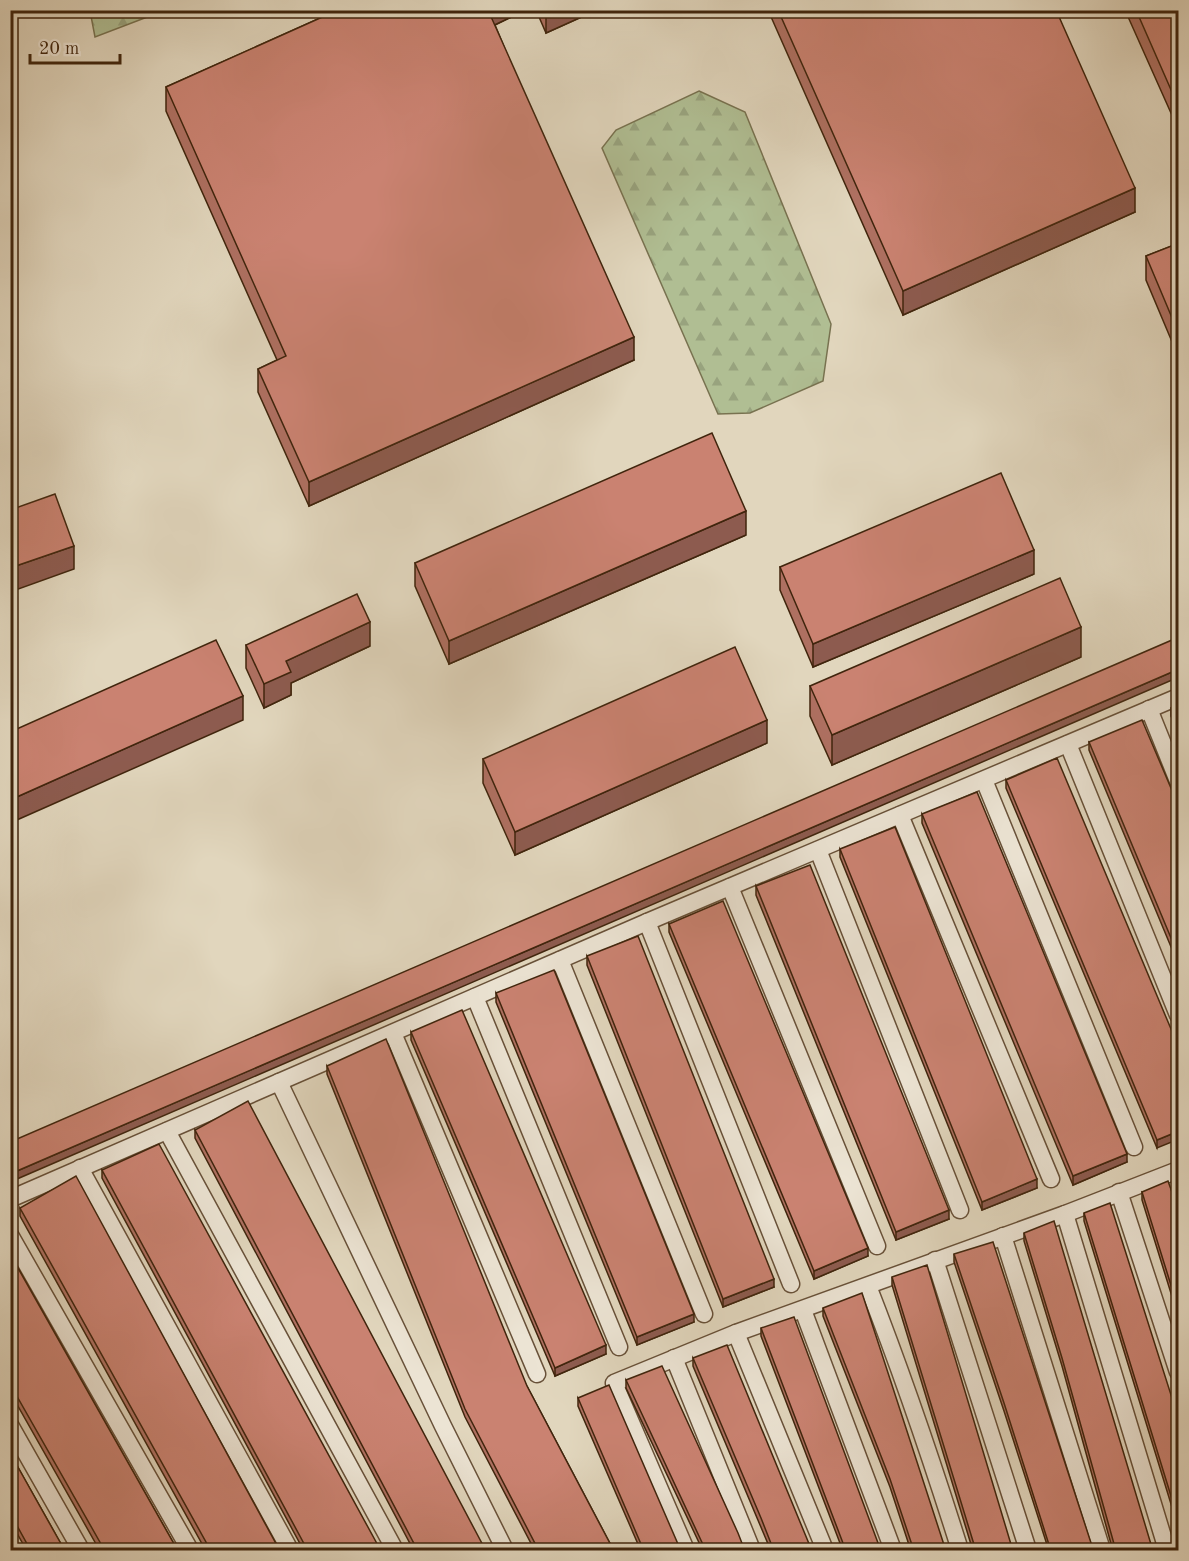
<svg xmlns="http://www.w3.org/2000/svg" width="1189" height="1561" viewBox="0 0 1189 1561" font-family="'Old Standard TT',serif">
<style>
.forest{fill:url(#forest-firs);stroke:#787250;stroke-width:1.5}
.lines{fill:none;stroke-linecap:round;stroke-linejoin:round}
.service-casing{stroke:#685139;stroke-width:19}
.service{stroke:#ece4d4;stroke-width:16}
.wall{fill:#ae7061;stroke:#40250d;stroke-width:1.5}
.shaded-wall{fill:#8d5b4f;stroke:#40250d;stroke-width:1.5}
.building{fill:#ca8271;stroke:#40250d;stroke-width:1.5}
</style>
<defs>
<pattern id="forest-firs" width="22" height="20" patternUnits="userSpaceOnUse" patternTransform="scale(1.5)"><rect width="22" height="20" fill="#b0be93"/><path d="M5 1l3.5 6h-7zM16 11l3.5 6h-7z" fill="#98a37e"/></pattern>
</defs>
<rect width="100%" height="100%" fill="#e1d6bd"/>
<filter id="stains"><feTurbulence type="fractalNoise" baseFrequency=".00333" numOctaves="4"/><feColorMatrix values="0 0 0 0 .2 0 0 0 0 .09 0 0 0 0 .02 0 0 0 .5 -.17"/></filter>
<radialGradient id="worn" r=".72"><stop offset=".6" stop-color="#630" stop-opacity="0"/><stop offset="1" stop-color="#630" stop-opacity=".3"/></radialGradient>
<!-- forest -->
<g class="forest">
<polygon points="90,11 90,10 163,11 95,37"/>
<polygon points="699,91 745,112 831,324 823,381 750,413 718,414 602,148 616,130"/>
</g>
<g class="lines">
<defs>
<g id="service">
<polyline points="1149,709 1178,781"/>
<polyline points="1068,744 1178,1015"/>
<polyline points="984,780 1134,1147"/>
<polyline points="900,815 1051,1179"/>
<polyline points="818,850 960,1210"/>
<polyline points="730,887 877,1246"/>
<polyline points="647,922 791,1284"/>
<polyline points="560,960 704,1314"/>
<polyline points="475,997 619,1347"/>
<polyline points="393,1033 537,1374"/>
<polyline points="279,1082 443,1426 505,1550"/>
<polyline points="167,1131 395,1550"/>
<polyline points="80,1168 290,1550"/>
<polyline points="1119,1192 1178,1372"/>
<polyline points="10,1199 647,922 1178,697"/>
<polyline points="1065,1214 1167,1550"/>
<polyline points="10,1235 190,1550"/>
<polyline points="1003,1236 1102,1550"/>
<polyline points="935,1260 1028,1550"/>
<path d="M868 1286C902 1373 932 1461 960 1550"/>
<polyline points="803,1310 893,1550"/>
<polyline points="736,1333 825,1550"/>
<polyline points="674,1358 752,1550"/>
<polyline points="10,1425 81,1550"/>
<polyline points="686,1550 614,1383 736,1333 1065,1214 1178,1170"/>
</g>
</defs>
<!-- service casing -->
<use href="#service" class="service-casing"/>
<!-- service -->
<use href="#service" class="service"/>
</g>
<!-- wall -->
<g class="wall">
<polygon points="338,10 526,10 495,25 634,360 309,506 258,392 258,369 277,360 166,111 166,87"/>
<polygon points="536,10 597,10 546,33"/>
<polygon points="768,10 1056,10 1135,212 903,315"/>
<polygon points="1125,10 1179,10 1179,131"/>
<polygon points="1179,243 1179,355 1178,356 1146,280 1146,256"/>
<polygon points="746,535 449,664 415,586 415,563"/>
<polygon points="780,567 1034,574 813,667 780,590"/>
<polygon points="246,645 370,646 291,683 291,695 264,708 246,668"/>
<polygon points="1081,657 832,765 810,716 810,686"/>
<polygon points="1179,705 1179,734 1171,716 1171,708"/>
<polygon points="1089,742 1179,807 1179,966 1089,750"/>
<polygon points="767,743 515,855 483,783 483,759"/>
<polygon points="1006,780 1179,1048 1157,1148 1006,788"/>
<polygon points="922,814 1127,1162 1073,1185 922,823"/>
<polygon points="840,849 1037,1188 982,1210 840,857"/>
<polygon points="756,886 949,1219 896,1240 756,895"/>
<polygon points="669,924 868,1256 814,1279 669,932"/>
<polygon points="587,956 774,1287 723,1307 587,965"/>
<polygon points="496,993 694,1322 637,1345 496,1002"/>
<polygon points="411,1032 606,1354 555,1376 411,1040"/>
<polygon points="327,1066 527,1386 614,1551 535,1551 465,1417 327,1074"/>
<polygon points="195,1130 486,1551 414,1551 195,1138"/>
<polygon points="102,1170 381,1551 304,1551 102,1178"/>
<polygon points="1142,1192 1179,1212 1179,1319 1142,1200"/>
<polygon points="20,1208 280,1551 206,1551 20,1216"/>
<polygon points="1084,1213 1179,1420 1179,1530 1084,1221"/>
<polygon points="1024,1233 1153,1551 1113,1551 1062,1366 1024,1241"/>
<polygon points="10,1254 178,1551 100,1551 10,1392"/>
<polygon points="954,1254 1093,1551 1049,1551 1004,1411 954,1262"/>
<polygon points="892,1277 1013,1551 973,1551 892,1285"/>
<polygon points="823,1308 946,1551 911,1551 890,1487 823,1316"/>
<polygon points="761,1328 881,1551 843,1551 761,1336"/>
<polygon points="693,1358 812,1551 771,1551 693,1366"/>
<polygon points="626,1380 745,1551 703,1551 626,1388"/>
<polygon points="578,1398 681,1551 641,1551 578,1406"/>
<polygon points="10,1453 65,1551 27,1551 10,1521"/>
</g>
<!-- shaded-wall -->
<g class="shaded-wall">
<polygon points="486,10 526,10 486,29"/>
<polygon points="546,10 597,10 546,33"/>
<polygon points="1135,188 1135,212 903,315 903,291"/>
<polygon points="634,337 634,360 309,506 309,482"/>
<polygon points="746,511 746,535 449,664 449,641"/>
<polygon points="74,546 74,569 10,592 10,568"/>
<polygon points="1034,550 1034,574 813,667 813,644"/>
<polygon points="370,622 370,646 291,683 291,695 264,708 264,684 286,661"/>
<polygon points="1081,627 1081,657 832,765 832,735"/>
<polygon points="1179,669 1179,677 10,1182 10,1174"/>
<polygon points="243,696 243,720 10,823 10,800"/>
<polygon points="767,720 767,743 515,855 515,832"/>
<polygon points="16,823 16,846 10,848 10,825"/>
<polygon points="1179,1131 1179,1139 1157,1148 1157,1140"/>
<polygon points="1127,1154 1127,1162 1073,1185 1073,1176"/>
<polygon points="1037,1179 1037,1188 982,1210 982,1202"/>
<polygon points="949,1210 949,1219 896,1240 896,1232"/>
<polygon points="868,1248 868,1256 814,1279 814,1271"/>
<polygon points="774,1279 774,1287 723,1307 723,1299"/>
<polygon points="694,1314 694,1322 637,1345 637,1337"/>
<polygon points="606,1345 606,1354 555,1376 555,1368"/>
</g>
<!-- building -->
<g class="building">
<polygon points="338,10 488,10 634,337 309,482 258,369 286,356 166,87"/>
<polygon points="778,10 1056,10 1135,188 903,291"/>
<polygon points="1136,10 1179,10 1179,108"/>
<polygon points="1179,243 1179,332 1178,332 1146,256"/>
<polygon points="712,433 746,511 449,641 415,563"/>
<polygon points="1001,473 1034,550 813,644 780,567"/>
<polygon points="55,494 74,546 10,568 10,510"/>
<polygon points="1060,578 1081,627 832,735 810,686"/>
<polygon points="357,594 370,622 286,661 291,672 264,684 246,645"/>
<polygon points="1179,637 1179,669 10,1174 10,1142"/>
<polygon points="216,640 243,696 10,800 10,732"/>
<polygon points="735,647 767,720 515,832 483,759"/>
<polygon points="1179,705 1179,726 1171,708"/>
<polygon points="1142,720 1179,807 1179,957 1089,742"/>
<polygon points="1057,758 1179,1048 1179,1131 1157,1140 1006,780"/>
<polygon points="977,792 1127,1154 1073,1176 922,814"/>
<polygon points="10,812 16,823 10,825"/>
<polygon points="895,827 1037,1179 982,1202 840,849"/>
<polygon points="810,865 949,1210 896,1232 756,886"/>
<polygon points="723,901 868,1248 814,1271 669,924"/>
<polygon points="638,936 774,1279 723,1299 587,956"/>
<polygon points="554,970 694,1314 637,1337 496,993"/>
<polygon points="462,1010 606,1345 555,1368 411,1032"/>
<polygon points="386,1039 527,1386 614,1551 539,1551 465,1409 327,1066"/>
<polygon points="248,1101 486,1551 418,1551 195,1130"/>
<polygon points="159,1144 381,1551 308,1551 102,1170"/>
<polygon points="76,1176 280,1551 211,1551 20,1208"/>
<polygon points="1168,1181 1179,1212 1179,1311 1142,1192"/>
<polygon points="1110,1203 1179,1420 1179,1522 1084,1213"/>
<polygon points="1054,1221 1153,1551 1116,1551 1062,1358 1024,1233"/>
<polygon points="993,1242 1093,1549 1086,1551 1051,1551 1004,1403 954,1254"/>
<polygon points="10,1254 178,1551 105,1551 10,1384"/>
<polygon points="927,1265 1013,1551 976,1551 892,1277"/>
<polygon points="862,1293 946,1551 914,1551 890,1479 823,1308"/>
<polygon points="794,1317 881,1551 846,1551 761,1328"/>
<polygon points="727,1345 812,1551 774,1551 761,1518 693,1358"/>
<polygon points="662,1366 738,1533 745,1551 706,1551 626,1380"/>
<polygon points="609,1385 681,1551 644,1551 578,1398"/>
<polygon points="10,1453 65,1551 31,1551 10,1513"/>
</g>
<!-- margin -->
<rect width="1189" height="1561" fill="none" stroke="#e1d6bd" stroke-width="36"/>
<rect x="12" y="12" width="1165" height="1537" fill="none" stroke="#40250d" stroke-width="3"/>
<rect x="18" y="18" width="1153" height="1525" fill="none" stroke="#40250d" stroke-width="1.5"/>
<!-- scale -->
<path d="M30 54v9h90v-9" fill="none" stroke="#40250d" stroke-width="3"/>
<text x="39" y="54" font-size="18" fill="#40250d" stroke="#ece4d4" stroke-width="4.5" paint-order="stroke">20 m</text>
<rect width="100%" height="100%" filter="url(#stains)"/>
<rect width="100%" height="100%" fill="url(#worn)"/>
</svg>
